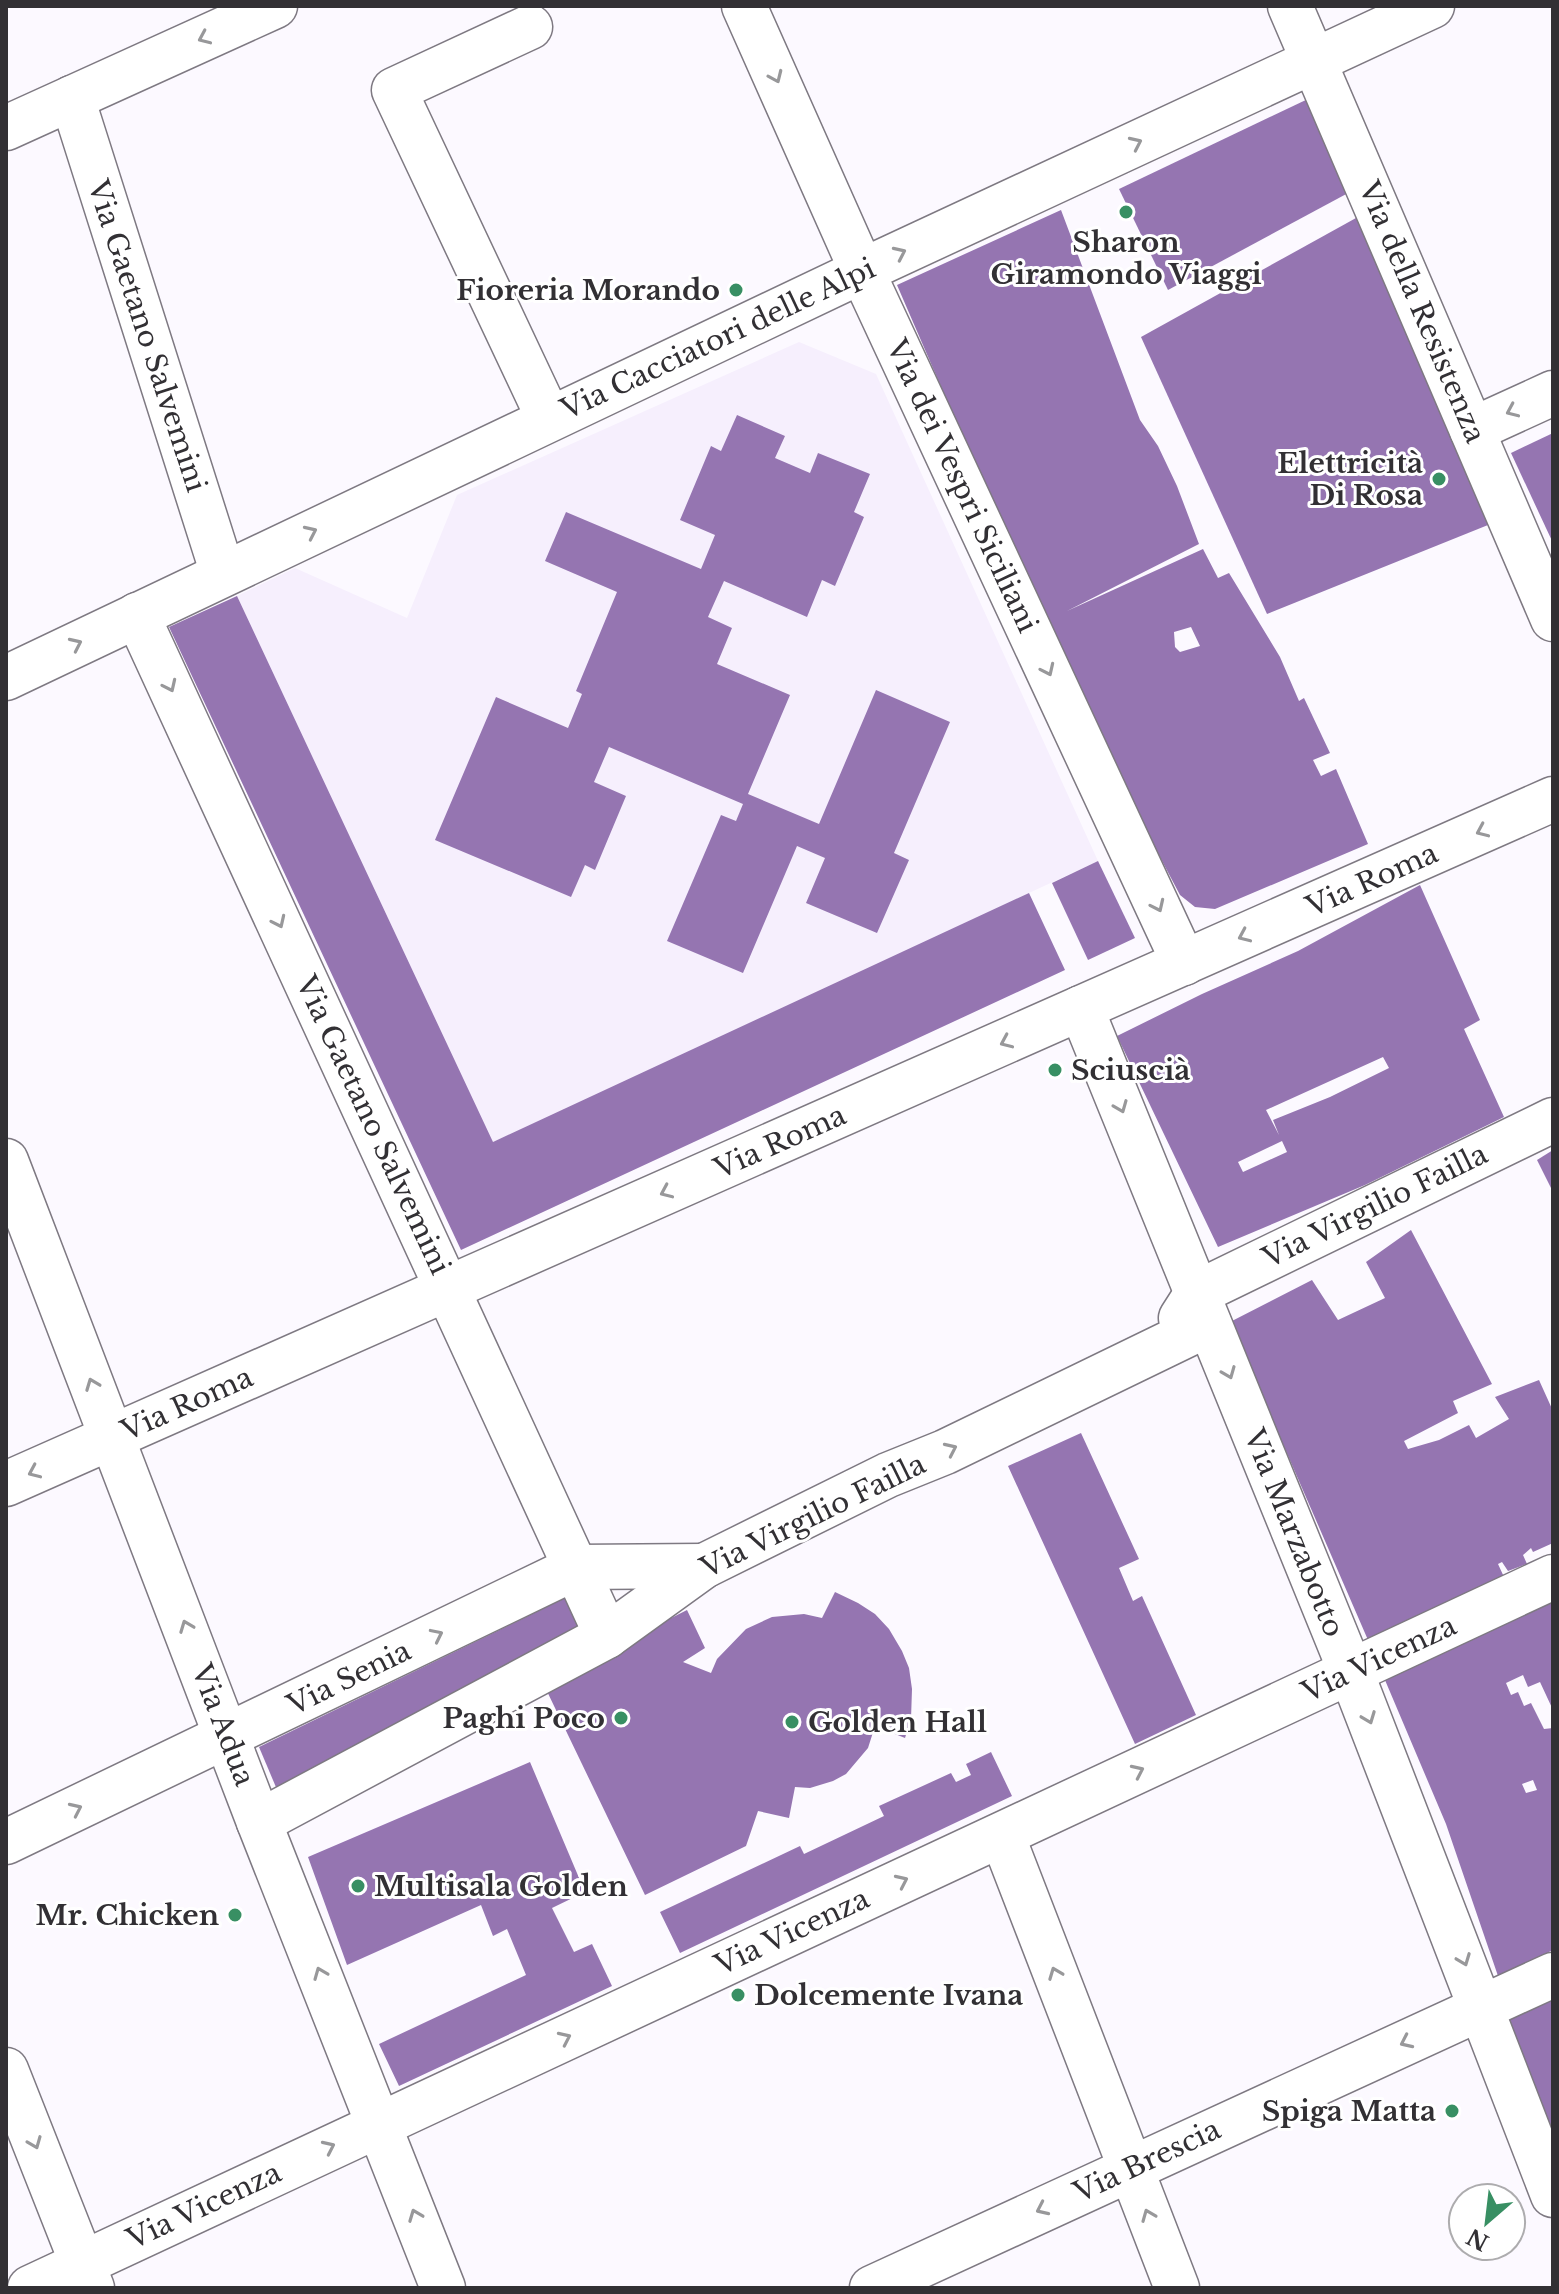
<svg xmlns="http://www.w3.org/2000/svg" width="1559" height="2294" viewBox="0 0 1559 2294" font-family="'Libre Baskerville',serif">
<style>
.built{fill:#f6effd}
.building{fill:#9575b1;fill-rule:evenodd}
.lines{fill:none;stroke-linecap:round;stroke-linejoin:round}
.minor-casing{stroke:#7e7982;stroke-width:47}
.minor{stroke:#fff;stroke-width:44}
.oneway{stroke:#98989a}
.poi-dot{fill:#388f63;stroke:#fff;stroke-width:3}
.labels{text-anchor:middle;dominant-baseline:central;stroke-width:6;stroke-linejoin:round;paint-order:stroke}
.poi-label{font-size:28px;font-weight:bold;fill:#323034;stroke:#fff;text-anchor:end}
.street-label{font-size:28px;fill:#323034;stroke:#fff}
</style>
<rect width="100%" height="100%" fill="#fcf9ff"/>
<!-- built -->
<polygon class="built" points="799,342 876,374 1098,861 493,1142 237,596 295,568 407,618 457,495"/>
<!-- building -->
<g class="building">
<polygon points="1310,98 1350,192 1168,290 1119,189"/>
<path d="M1061 210 1140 420 1158 446 1177 486 1199 544 1067 611 1203 549 1218 578 1229 573 1280 657 1299 701 1304 698 1330 753 1313 760 1321 776 1336 769 1368 844 1215 909 1195 907 1180 895 1124 789 961 433 897 285ZM1191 627 1200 646 1180 652 1175 647 1174 632Z"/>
<polygon points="1356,218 1493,523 1267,614 1141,337"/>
<polygon points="737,415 785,436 775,458 810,473 818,453 870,474 854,512 864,517 835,586 822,580 807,617 724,581 708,617 732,628 717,664 790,695 748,794 819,824 876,690 950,722 894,853 909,860 877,933 806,903 825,858 797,846 743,973 667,941 721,815 736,821 743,804 609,747 594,782 626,796 595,870 585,865 571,897 435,840 496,697 568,728 582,694 576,691 617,592 545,561 566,512 701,569 715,535 680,520 711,446 721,451"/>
<polygon points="1553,433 1553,543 1511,453"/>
<polygon points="237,596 493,1142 1029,893 1065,970 461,1250 169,627"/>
<polygon points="1098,861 1135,938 1088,960 1052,883"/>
<path d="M1420 885 1480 1020 1464 1029 1504 1117 1365 1185 1218 1247 1117 1036 1202 994 1298 951ZM1383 1057 1389 1068 1330 1097 1273 1120 1279 1135 1266 1110ZM1282 1141 1287 1152 1243 1172 1238 1162Z"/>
<polygon points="1553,1150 1553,1192 1537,1160"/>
<polygon points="1411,1230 1492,1384 1453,1401 1458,1413 1404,1441 1408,1449 1439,1440 1469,1425 1476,1438 1509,1419 1495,1397 1539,1380 1553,1411 1553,1543 1533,1552 1531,1548 1523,1555 1527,1564 1508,1571 1502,1562 1498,1564 1504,1577 1451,1600 1368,1640 1230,1322 1312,1280 1338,1320 1385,1298 1366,1262"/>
<polygon points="1081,1433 1139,1559 1119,1568 1133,1601 1142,1596 1196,1715 1135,1744 1008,1466"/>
<polygon points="835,1592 858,1603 875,1614 889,1629 902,1651 909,1668 912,1689 911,1719 905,1738 875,1726 868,1748 846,1774 833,1781 810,1788 795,1787 789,1818 758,1811 746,1846 645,1895 543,1683 687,1610 705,1648 683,1662 711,1673 717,1659 746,1629 772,1617 804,1614 822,1618"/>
<path d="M1553 1593V1710L1540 1682 1528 1687 1523 1675 1506 1683 1511 1695 1518 1692 1524 1706 1531 1703 1544 1729 1553 1728V1950L1498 1976 1446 1824 1382 1673ZM1533 1780 1537 1790 1526 1793 1522 1784Z"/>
<polygon points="567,1597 581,1634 281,1799 259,1747"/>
<polygon points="991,1752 1012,1796 680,1953 660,1912 800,1846 804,1854 884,1816 879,1806 951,1773 956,1782 971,1775 966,1764"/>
<polygon points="530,1762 585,1892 552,1908 574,1952 592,1944 612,1986 399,2086 379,2044 526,1975 507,1929 493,1936 481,1905 347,1965 308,1857"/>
<polygon points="1553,1994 1553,2133 1506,2016"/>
</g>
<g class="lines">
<defs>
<g id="minor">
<polyline points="744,6 862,271 1184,963"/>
<polyline points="1290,6 1553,619"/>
<polyline points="530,27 394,90 549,419"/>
<polyline points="72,98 223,574"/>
<polyline points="6,128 275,6"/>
<polyline points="1472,430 1553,393"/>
<polyline points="137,615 607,1636"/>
<polyline points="6,678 862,271 1432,6"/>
<polyline points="1081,1008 1351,1672 1553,2195"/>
<polyline points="6,1161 259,1822 443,2288"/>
<polyline points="1181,1318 1197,1293 1553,1120"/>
<polyline points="6,1484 1553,799"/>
<polyline points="259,1822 607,1636 704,1566 888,1475 945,1452 1209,1324"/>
<polyline points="1002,1835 1177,2288"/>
<polyline points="6,1842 577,1567 704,1566"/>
<polyline points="6,2070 92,2288"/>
<polyline points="30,2288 1553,1577"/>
<polyline points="872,2288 1553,1975"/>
</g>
</defs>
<!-- minor casing -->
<use href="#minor" class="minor-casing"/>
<!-- minor -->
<use href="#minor" class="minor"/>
</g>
<!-- one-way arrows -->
<defs><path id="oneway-chevron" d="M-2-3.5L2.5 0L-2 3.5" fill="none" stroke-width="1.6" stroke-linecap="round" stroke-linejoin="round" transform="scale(2)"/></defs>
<g class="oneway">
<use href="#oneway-chevron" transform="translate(204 38) rotate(156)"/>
<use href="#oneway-chevron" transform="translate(776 77) rotate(66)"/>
<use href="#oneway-chevron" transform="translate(1136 143) rotate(-25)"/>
<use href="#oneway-chevron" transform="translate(900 253) rotate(-25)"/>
<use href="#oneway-chevron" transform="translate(1512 411) rotate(156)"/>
<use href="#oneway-chevron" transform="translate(311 532) rotate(-25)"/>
<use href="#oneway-chevron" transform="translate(76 644) rotate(-25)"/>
<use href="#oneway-chevron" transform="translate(1048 670) rotate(65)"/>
<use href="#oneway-chevron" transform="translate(170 686) rotate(65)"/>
<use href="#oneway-chevron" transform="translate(1482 831) rotate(156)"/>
<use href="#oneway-chevron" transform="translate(1158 906) rotate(65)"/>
<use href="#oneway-chevron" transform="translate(279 922) rotate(65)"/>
<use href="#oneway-chevron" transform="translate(1244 936) rotate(156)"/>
<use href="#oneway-chevron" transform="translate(1006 1042) rotate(156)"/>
<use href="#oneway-chevron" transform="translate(1121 1107) rotate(68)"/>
<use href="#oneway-chevron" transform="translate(666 1192) rotate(156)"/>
<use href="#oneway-chevron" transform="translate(1229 1373) rotate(68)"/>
<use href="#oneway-chevron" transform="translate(92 1384) rotate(-111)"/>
<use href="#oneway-chevron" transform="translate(951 1449) rotate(-25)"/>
<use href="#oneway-chevron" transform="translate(34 1472) rotate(156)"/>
<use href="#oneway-chevron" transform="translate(186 1626) rotate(-111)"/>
<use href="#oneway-chevron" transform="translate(437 1635) rotate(-26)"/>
<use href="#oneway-chevron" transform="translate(1369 1718) rotate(69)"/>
<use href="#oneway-chevron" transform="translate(1138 1771) rotate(-25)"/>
<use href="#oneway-chevron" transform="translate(76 1809) rotate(-25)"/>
<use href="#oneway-chevron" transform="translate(902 1881) rotate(-25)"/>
<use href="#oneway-chevron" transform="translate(1464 1960) rotate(69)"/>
<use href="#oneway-chevron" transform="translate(320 1973) rotate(-112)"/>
<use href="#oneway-chevron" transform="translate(1055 1973) rotate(-111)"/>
<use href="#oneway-chevron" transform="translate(565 2038) rotate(-25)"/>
<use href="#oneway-chevron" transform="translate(1406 2042) rotate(155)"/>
<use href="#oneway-chevron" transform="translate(35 2143) rotate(68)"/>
<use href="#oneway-chevron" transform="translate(329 2147) rotate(-25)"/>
<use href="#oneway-chevron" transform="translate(1042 2209) rotate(155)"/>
<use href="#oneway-chevron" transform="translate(415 2215) rotate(-111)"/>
<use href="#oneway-chevron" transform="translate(1148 2215) rotate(-112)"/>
</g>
<!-- markers -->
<g class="poi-dot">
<circle cx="1126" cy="212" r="8"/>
<circle cx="736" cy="290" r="8"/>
<circle cx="1439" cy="479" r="8"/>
<circle cx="1055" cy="1070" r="8"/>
<circle cx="621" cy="1718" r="8"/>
<circle cx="792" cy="1722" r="8"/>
<circle cx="358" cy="1886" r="8"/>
<circle cx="235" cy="1915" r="8"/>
<circle cx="738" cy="1995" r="8"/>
<circle cx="1452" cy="2111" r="8"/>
</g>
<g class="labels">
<!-- poi labels -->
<g class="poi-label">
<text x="1126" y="242" text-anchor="middle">Sharon<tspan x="1126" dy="32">Giramondo Viaggi</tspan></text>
<text x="720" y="290">Fioreria Morando</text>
<text x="1423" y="463">Elettricità<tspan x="1423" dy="32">Di Rosa</tspan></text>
<text x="1071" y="1070" text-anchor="start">Sciuscià</text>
<text x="605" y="1718">Paghi Poco</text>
<text x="808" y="1722" text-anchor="start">Golden Hall</text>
<text x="374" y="1886" text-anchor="start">Multisala Golden</text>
<text x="219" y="1915">Mr. Chicken</text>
<text x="754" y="1995" text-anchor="start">Dolcemente Ivana</text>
<text x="1436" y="2111">Spiga Matta</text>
</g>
<!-- street labels -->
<g class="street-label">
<text transform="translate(1422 312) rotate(67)">Via della Resistenza</text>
<text transform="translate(147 336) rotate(72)">Via Gaetano Salvemini</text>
<text transform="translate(718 339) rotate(-25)">Via Cacciatori delle Alpi</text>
<text transform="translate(962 486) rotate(65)">Via dei Vespri Siciliani</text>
<text transform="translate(1372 880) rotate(-24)">Via Roma</text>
<text transform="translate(373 1125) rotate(65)">Via Gaetano Salvemini</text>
<text transform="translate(780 1142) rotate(-24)">Via Roma</text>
<text transform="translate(1375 1206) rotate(-26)">Via Virgilio Failla</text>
<text transform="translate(187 1404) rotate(-24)">Via Roma</text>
<text transform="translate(813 1516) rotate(-26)">Via Virgilio Failla</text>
<text transform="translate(1294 1533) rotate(68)">Via Marzabotto</text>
<text transform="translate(1379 1659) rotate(-25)">Via Vicenza</text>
<text transform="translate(349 1678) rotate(-26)">Via Senia</text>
<text transform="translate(223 1725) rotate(69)">Via Adua</text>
<text transform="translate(792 1932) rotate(-25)">Via Vicenza</text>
<text transform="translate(1147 2161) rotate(-25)">Via Brescia</text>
<text transform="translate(204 2206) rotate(-25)">Via Vicenza</text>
</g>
</g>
<!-- border -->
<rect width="1559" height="2294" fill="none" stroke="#323034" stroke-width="16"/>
<!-- north arrow -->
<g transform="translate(1487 2222) rotate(208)"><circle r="38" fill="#ffffff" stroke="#adacae" stroke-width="2"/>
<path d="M0-6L14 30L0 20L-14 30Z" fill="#388f63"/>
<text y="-12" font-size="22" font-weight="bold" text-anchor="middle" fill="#323034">N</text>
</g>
</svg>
